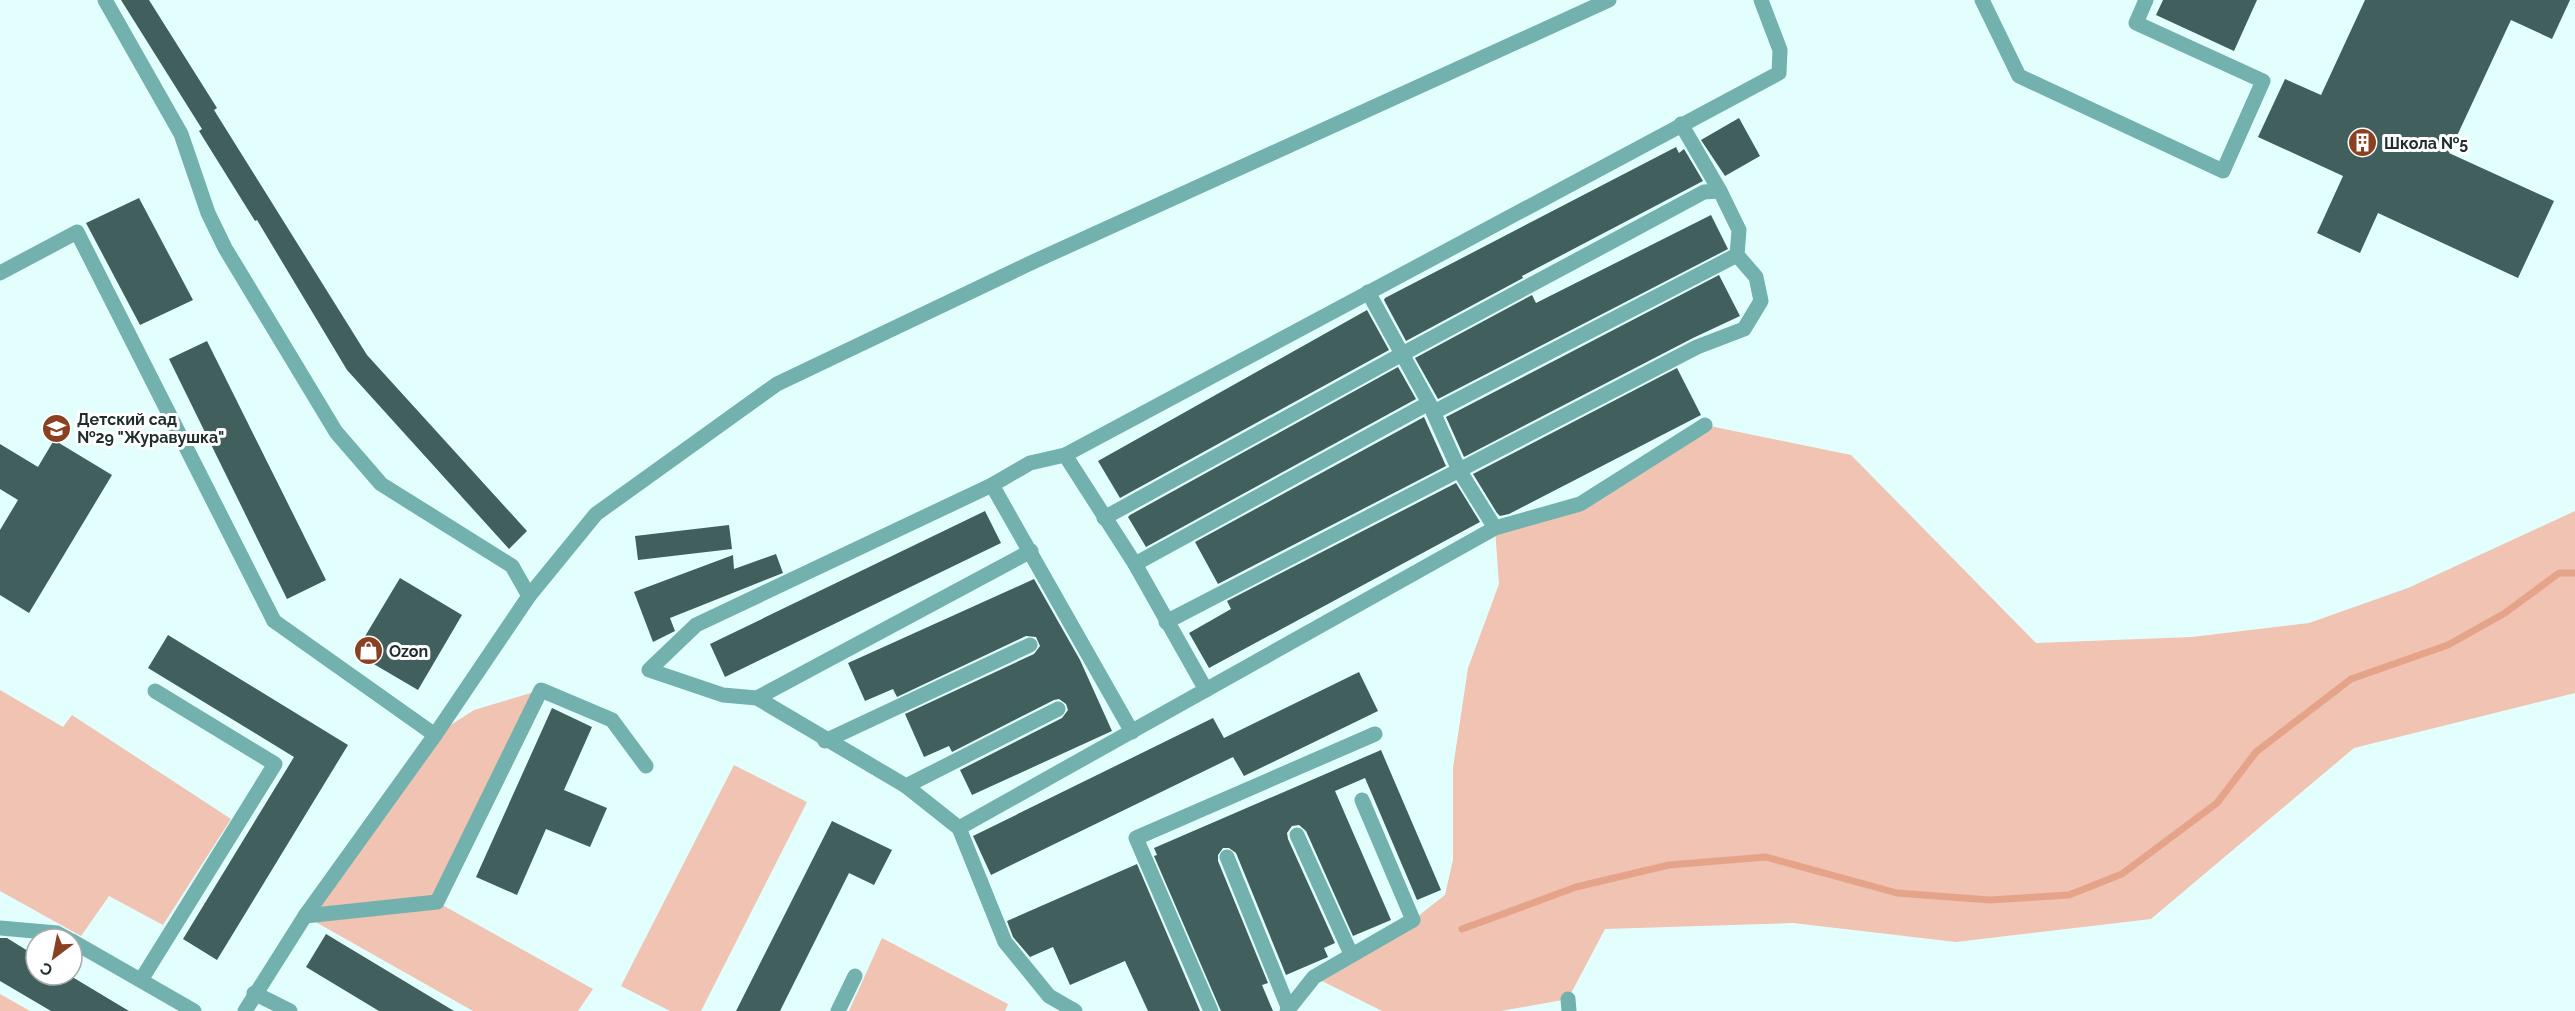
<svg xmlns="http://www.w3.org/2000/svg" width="2575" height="1011" viewBox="0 0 2575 1011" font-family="Raleway,sans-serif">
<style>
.green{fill:#f0c3b2}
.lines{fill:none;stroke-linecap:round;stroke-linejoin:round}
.stream{stroke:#e5a48a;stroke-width:7}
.building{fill:#405f5d}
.minor{stroke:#72b1ae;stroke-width:15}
.labels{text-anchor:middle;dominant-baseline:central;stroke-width:6;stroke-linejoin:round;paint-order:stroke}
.poi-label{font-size:16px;font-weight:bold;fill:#202e2d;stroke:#fff;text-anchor:start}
</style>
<rect width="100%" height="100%" fill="#e3fffd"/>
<!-- green -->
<g class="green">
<polygon points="1705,425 1851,455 2036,643 2192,637 2309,623 2408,588 2575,511 2575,693 2354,748 2151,919 1956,942 1793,923 1605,929 1568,999 1501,1011 1382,1011 1314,977 1413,920 1445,895 1453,860 1453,768 1468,668 1499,584 1495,528 1580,504"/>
<polygon points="0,690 63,727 72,715 231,819 163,925 109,896 81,936 0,891"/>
<polygon points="541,690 437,902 593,989 578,1011 473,1011 305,916 435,735 474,710"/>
<polygon points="734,765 807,802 701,1011 670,1011 621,986"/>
<polygon points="882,938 1008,1004 1005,1011 849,1011"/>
<polygon points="0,994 30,1011 0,1011"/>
</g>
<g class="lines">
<!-- stream -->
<polyline class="stream" points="1462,929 1576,887 1669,865 1766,857 1897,893 1990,900 2069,895 2122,874 2217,803 2256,752 2351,679 2448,645 2505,613 2559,573 2575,573"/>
</g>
<!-- building -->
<g class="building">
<polygon points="121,0 149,0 217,108 214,110 367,355 527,531 509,549 347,370 257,220 255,221 199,131 202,129"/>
<polygon points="2163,0 2257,0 2234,51 2156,15"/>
<polygon points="2365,0 2570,0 2552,39 2511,20 2449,153 2554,201 2518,278 2378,213 2360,253 2317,233 2343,176 2258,137 2285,79 2321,95"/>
<polygon points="1739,118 1760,156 1725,176 1701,140"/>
<polygon points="1676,147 1679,153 1684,149 1703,181 1522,276 1523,278 1406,341 1384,300 1385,298"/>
<polygon points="139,198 193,300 140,325 86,223"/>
<polygon points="1711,215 1728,249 1438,399 1415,358 1532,295 1536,303"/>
<polygon points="1719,275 1740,316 1693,338 1464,457 1446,417"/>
<polygon points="1367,310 1389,350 1120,498 1098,461"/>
<polygon points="207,341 326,580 287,599 169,359"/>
<polygon points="1398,367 1416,399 1146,547 1128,517 1130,515"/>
<polygon points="1677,368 1701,415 1509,514 1500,516 1497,513 1473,474"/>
<polygon points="1424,417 1446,466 1218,584 1195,542"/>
<polygon points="54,440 112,475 29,613 0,595 0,530 18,500 0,489 0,444 38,467"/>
<polygon points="1456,483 1480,522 1209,668 1189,633 1231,609 1227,601"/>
<polygon points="985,511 1001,543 725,677 710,644"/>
<polygon points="729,525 732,549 638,560 635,536"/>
<polygon points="776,554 783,573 670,618 675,631 653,642 634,592 733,555 734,569"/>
<polygon points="400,578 462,615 418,690 355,653"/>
<polygon points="1034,579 1080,660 1112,731 972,795 960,770 1062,718 1068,710 1066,704 1059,699 1054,700 952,752 949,746 924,757 905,714 1034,654 1040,646 1036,637 1026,636 897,697 893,689 865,701 848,663"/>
<polygon points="168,635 348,745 217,960 183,939 294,757 148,668"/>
<polygon points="1359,672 1378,711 1244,776 1233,757 991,875 973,836 1213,718 1224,738"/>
<polygon points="552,708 592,727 564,790 607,808 590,847 546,829 517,895 476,877"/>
<polygon points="1381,750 1441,890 1417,900 1365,778 1335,791 1391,920 1353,936 1306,831 1299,825 1292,826 1287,833 1288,839 1335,943 1324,948 1328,957 1286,975 1236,853 1229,848 1223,848 1218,855 1218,861 1268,983 1262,985 1273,1011 1221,1011 1154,856 1157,855 1154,848"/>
<polygon points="832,821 892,850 874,885 849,873 780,1011 736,1011"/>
<polygon points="1137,864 1200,1011 1148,1011 1125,961 1070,985 1053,947 1030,957 1013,937 1007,921"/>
<polygon points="326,934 454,1011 379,1011 306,967"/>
<polygon points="0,938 7,938 36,956 36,975 69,975 129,1011 51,1011 0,981"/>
</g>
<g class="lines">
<!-- minor -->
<g class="minor">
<polyline points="105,0 181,134 208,213 225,248 336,432 381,484 512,566 529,596"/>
<polyline points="1982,0 2019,76 2223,171 2263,81 2136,23 2146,0"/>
<polyline points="0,273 77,232 274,621 435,735"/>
<polyline points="1368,292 1429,403 1459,470 1495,528"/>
<polyline points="1434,412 1737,255"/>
<polyline points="1065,455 1135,564 1206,690"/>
<polyline points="992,485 1132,732"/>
<polyline points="1104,518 1404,353 1704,192 1720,191"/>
<polyline points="1135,564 1429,403"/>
<polyline points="1166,622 1697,347 1744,329 1761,301 1756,277 1737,255 1739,230 1720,191 1681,124"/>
<polyline points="757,698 1031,551"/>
<polyline points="825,741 1030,645"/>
<polyline points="906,786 1058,709"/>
<polyline points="959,828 1495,528 1580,504 1705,425"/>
<polyline points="1297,835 1351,954"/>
<polyline points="1227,857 1288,1007"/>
<polyline points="305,916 437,902 541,690 612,720 646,766"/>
<polyline points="0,928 57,933 68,939"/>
<polyline points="72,941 194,1011"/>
<polyline points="141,980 275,764 155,691"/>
<polyline points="254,993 290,1011"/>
<polyline points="1568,999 1569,1011"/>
<polyline points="245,1011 305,916 435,735 529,596 596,514 777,384 1035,261 1609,0"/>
<polyline points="838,1011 855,976"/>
<polyline points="1075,1011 1049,996 1005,942 959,828 906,786 757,698 723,695 649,670 696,625 992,485 1030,463 1065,455 1779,73 1780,50 1761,0"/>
<polyline points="1211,1011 1136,838 1375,734"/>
<polyline points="1287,1011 1314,977 1413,920 1362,800"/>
</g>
</g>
<!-- icons -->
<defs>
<symbol id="building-disc" viewBox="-11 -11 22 22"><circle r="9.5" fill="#894122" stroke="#fff"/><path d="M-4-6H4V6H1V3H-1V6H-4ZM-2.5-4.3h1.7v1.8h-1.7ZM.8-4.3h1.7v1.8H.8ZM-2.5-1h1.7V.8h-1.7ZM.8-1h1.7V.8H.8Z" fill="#fff"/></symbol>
<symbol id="school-disc" viewBox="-11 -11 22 22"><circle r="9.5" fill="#894122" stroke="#fff"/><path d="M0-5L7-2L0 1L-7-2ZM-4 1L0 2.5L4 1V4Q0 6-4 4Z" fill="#fff"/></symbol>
<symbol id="shop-disc" viewBox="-11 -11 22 22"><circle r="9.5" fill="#894122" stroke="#fff"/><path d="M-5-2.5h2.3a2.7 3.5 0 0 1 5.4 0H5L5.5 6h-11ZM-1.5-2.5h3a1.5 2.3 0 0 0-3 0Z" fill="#fff"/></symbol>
</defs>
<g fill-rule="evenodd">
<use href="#building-disc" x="2346" y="126" width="33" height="33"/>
<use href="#school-disc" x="40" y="412" width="33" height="33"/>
<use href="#shop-disc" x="352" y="634" width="33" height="33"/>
</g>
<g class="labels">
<!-- poi labels -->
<g class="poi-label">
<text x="2384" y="143">Школа №5</text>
<text x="77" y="419">Детский сад<tspan x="77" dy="18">№29 "Журавушка"</tspan></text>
<text x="389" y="651">Ozon</text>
</g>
</g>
<!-- north arrow -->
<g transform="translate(54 957) rotate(212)"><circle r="28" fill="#ffffff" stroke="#a6abab" stroke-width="1.5"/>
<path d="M0-4.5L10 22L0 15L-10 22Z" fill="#894122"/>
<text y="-9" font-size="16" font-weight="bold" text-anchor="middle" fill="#202e2d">С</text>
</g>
</svg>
